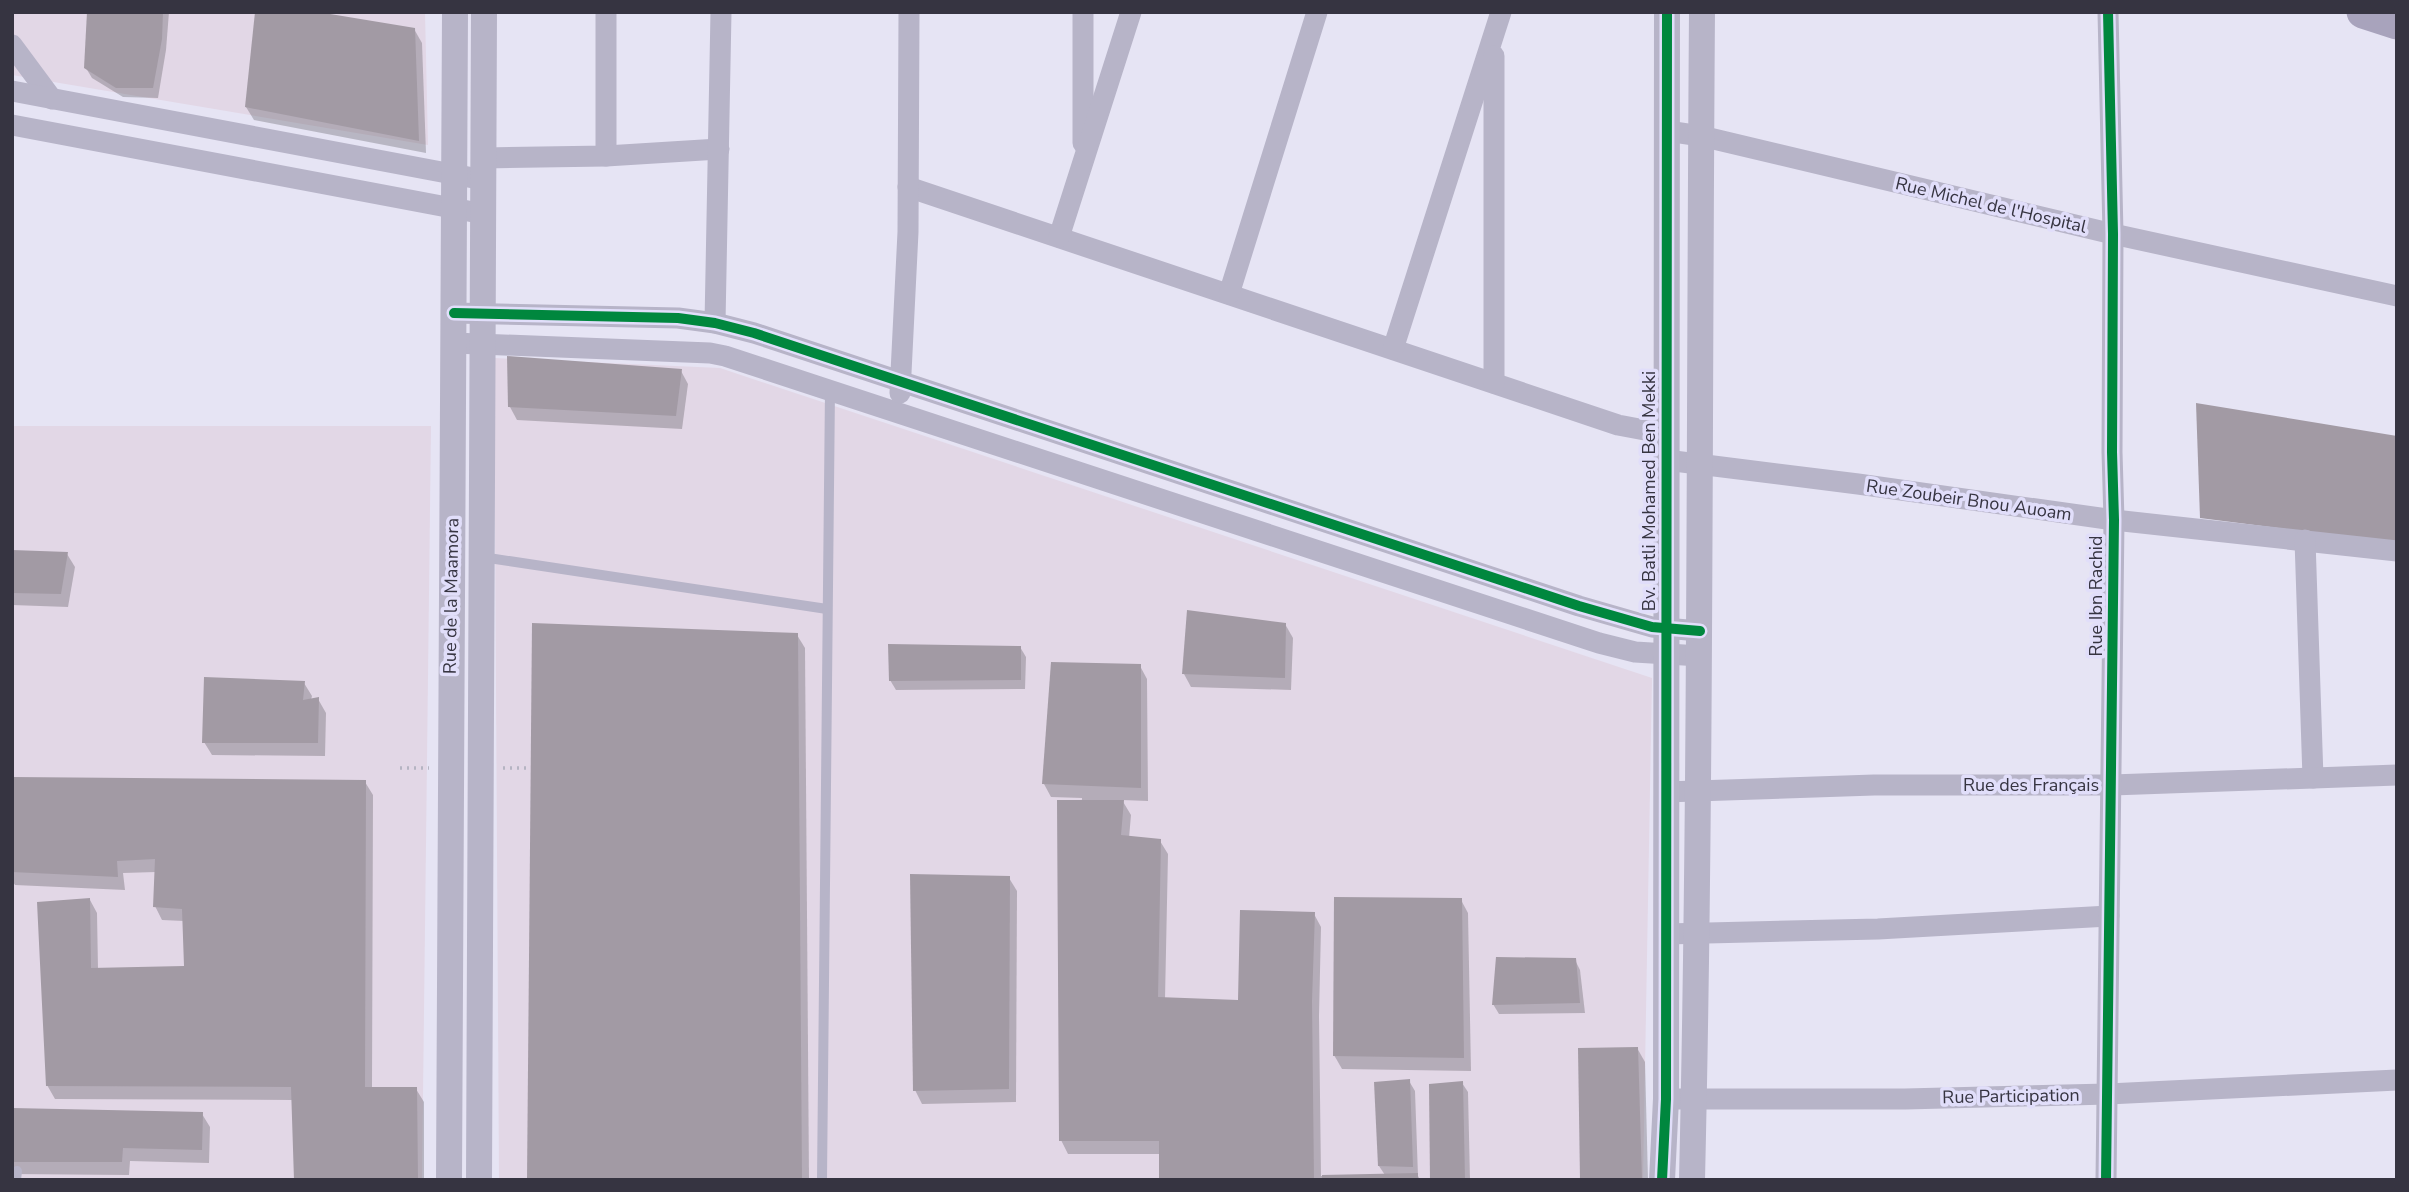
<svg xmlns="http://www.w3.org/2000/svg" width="2409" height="1192" viewBox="0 0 2409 1192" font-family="'Nunito Sans',sans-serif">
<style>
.industrial{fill:#e2d7e6}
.shadow{fill:#0003}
.building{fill:#a29aa4}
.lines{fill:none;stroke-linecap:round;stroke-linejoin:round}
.path{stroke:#b5b4c2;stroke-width:3.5;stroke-dasharray:2 5;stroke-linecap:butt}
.service{stroke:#b7b4c8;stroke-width:10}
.minor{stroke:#b7b4c8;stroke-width:21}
.tertiary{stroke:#b7b4c8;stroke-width:26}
.primary{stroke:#a8a3bc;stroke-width:33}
.cycleway-casing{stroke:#e1defa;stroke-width:15}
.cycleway{stroke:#00873e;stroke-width:10}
.labels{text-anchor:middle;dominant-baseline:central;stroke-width:7;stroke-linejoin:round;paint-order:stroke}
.street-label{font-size:18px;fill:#363441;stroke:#e1defa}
</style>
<rect width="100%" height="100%" fill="#e6e4f4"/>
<!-- industrial -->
<g class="industrial">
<polygon points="12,12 425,12 428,145 12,75"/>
<polygon points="494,358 720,368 1652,678 1643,1180 499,1180"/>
<polygon points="12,426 431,426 422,1180 12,1180"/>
</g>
<!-- shadow -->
<g class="shadow">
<polygon points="89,12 169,12 166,50 158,98 123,97 92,78 86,68"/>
<polygon points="414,29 422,43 426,153 254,120 246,107"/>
<polygon points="681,371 688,384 682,429 517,420 510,407"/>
<polygon points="12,551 67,554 75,567 68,607 12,605"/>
<polygon points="1188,612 1285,624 1293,638 1291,690 1191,687 1184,674"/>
<polygon points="797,635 805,648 809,1180 529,1180"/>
<polygon points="1020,647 1026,657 1025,689 896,690 890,680"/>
<polygon points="1140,666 1147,679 1148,801 1122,800 1131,815 1129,838 1160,841 1168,854 1165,999 1240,1001 1314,914 1321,927 1319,1016 1321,1176 1385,1175 1379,1166 1409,1081 1415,1091 1418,1176 1420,1180 1161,1180 1161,1154 1068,1154 1061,1140 1082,798 1051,797 1044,784"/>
<polygon points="304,683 312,696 311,700 318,699 326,713 325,756 212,755 204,742"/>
<polygon points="12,778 365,782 373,795 372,1089 416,1089 424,1102 424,1180 295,1180 293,1100 55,1099 47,1085 90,900 97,913 98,969 186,968 184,921 162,920 155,906 156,872 123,873 125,890 15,885 12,880"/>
<polygon points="1009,878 1017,891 1016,1102 922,1104 915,1090"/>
<polygon points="1461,900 1468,913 1471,1071 1342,1069 1334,1055"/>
<polygon points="1575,960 1580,970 1585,1013 1499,1014 1493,1004"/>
<polygon points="1637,1048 1645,1062 1648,1180 1582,1180"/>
<polygon points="1462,1083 1468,1092 1470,1180 1432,1180"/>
<polygon points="12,1110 202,1114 210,1127 209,1163 130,1161 129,1175 12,1174"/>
</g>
<!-- building -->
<g class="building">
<polygon points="87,12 163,12 162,39 153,88 116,88 84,68"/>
<polygon points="255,12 318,12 415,28 419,141 245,107"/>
<polygon points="507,356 682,369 676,416 508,407"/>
<polygon points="2196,403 2397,436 2397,543 2200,518"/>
<polygon points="12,550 68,552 61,594 12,593"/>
<polygon points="1187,610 1286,623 1285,678 1182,674"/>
<polygon points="532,623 798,633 802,1180 527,1180"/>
<polygon points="888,644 1021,646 1021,680 889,681"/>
<polygon points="1051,662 1141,664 1141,788 1042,784"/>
<polygon points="204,677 305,681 303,700 319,697 318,743 202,743"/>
<polygon points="12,777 366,780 365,1087 417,1087 418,1180 294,1180 291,1087 46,1086 37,902 90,898 91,968 184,966 182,909 153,907 155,859 117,861 118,877 12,872"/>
<polygon points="1057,800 1124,800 1121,835 1161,839 1158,997 1238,1000 1240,910 1315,912 1312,1001 1314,1180 1159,1180 1159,1141 1059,1141"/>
<polygon points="910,874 1010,876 1009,1089 913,1091"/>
<polygon points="1334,897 1462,898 1464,1058 1333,1056"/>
<polygon points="1496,957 1576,958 1580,1003 1492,1005"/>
<polygon points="1638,1047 1642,1180 1580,1180 1578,1048"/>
<polygon points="1410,1079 1413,1167 1378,1166 1374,1082"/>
<polygon points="1463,1081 1465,1180 1430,1180 1429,1084"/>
<polygon points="12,1108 203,1112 202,1150 123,1148 122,1162 12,1162"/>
<polygon points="1418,1173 1418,1180 1322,1180 1322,1175"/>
</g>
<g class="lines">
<!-- path -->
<g class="path">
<polyline points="400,768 429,768"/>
<polyline points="503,768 526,768"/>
</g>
<!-- service -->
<g class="service">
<polyline points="482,557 827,609"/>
<polyline points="16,1180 17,1171"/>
<polyline points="822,1180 830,389"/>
</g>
<!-- minor -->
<g class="minor">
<polyline points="1083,12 1083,143"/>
<polyline points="12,45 52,99"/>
<polyline points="12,91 484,180"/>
<polyline points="12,125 484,214"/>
<polyline points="1667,131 1701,136 2113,234 2397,296"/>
<polyline points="606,156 606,12"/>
<polyline points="484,158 606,156 719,149"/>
<polyline points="908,187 1618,425 1666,434"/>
<polyline points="1059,237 1131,12"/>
<polyline points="1229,294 1317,12"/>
<polyline points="454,313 678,318 715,323 754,333 1579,606 1652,627 1700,631"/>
<polyline points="715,323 721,12"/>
<polyline points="454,343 710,353 725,356 1599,643 1635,652 1700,656"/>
<polyline points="1393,349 1501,12"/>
<polyline points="1494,383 1494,56"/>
<polyline points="900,393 908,232 909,12"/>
<polyline points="1666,460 1858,484 2114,520 2397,551"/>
<polyline points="2305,540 2313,778"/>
<polyline points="1665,792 1874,785 2112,785 2397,775"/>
<polyline points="1666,934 1878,929 2109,916"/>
<polyline points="1666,1099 1905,1099 2108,1094 2397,1080"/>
<polyline points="2106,1180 2114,520 2112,452 2113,234 2108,12"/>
</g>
<!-- tertiary -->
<g class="tertiary">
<polyline points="449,1180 455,12"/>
<polyline points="479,1180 484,12"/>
<polyline points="1662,1180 1666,1099 1667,12"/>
<path d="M1692 1180C1701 791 1699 401 1702 12"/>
</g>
<!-- primary -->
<polyline class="primary" points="2363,12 2397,23"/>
<defs>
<g id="cycleway">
<polyline points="454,313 678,318 715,323 754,333 1579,606 1652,627 1700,631"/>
<polyline points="1662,1180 1666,1099 1667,12"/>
<polyline points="2106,1180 2114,520 2112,452 2113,234 2108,12"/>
</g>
</defs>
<!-- cycleway casing -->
<use href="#cycleway" class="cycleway-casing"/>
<!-- cycleway -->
<use href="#cycleway" class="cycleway"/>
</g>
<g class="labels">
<!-- street labels -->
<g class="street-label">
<text transform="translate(1991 205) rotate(13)">Rue Michel de l'Hospital</text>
<text transform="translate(1649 491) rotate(-90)">Bv. Batli Mohamed Ben Mekki</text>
<text transform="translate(1969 500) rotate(8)">Rue Zoubeir Bnou Auoam</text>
<text transform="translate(451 596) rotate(-89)">Rue de la Maamora</text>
<text transform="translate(2096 596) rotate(-90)">Rue Ibn Rachid</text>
<text x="2031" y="785">Rue des Français</text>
<text transform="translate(2011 1096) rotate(-1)">Rue Participation</text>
</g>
</g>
<!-- border -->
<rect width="2409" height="1192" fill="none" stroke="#363441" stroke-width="28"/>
</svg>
